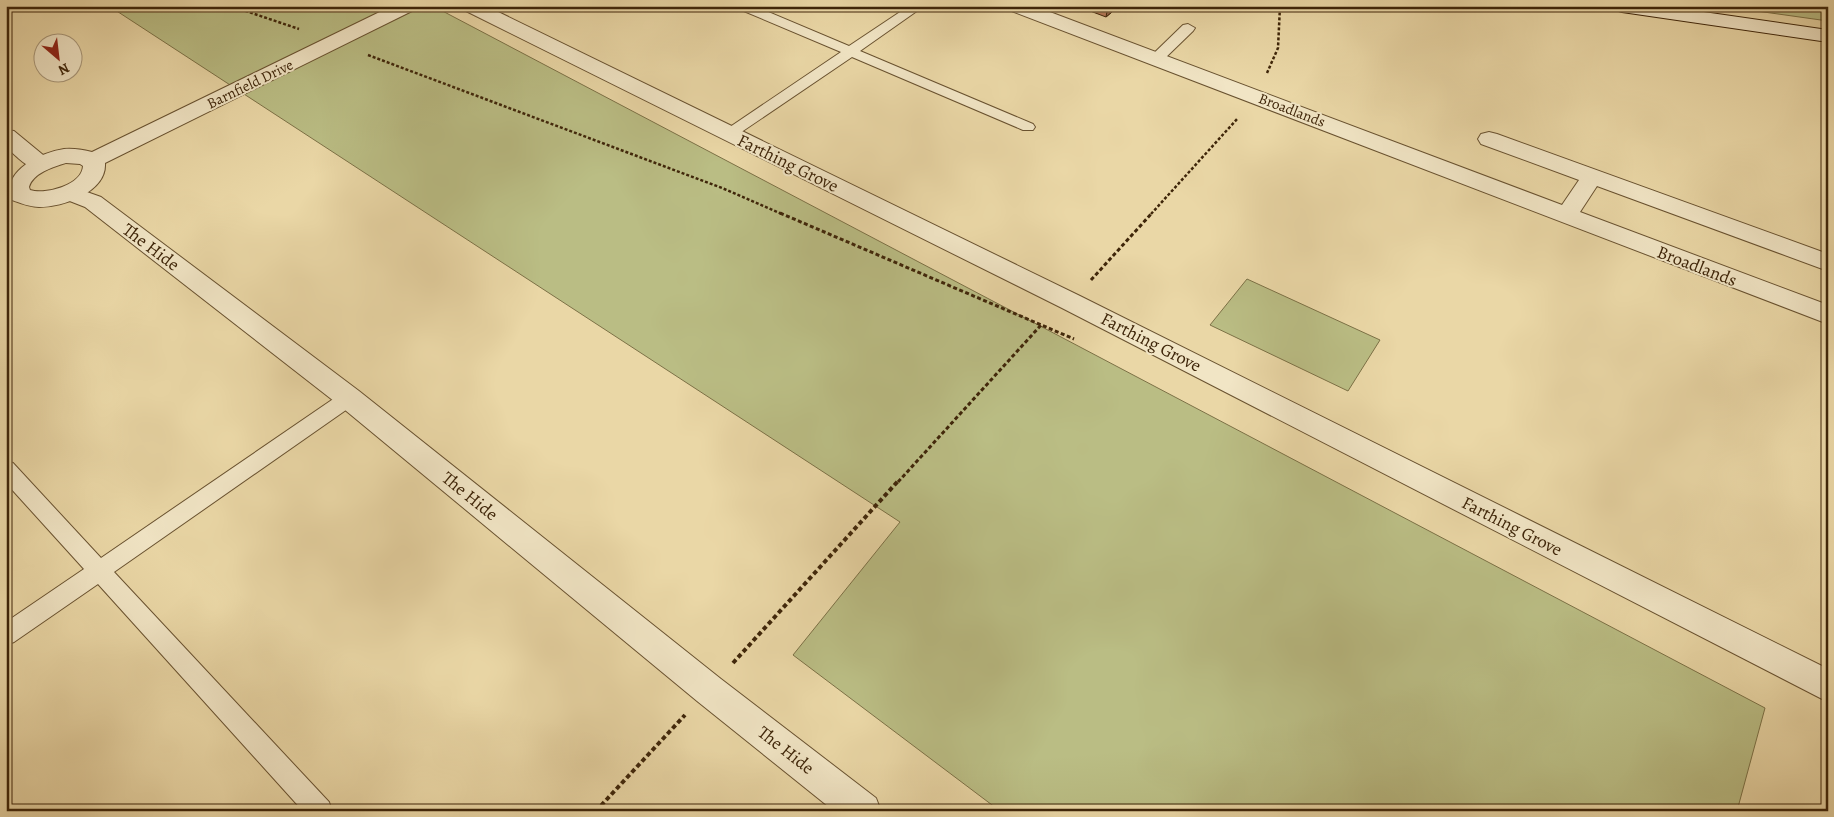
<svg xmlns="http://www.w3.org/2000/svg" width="1834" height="817" viewBox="0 0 1834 817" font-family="Alegreya,serif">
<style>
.green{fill:#babd84;stroke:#7c7146}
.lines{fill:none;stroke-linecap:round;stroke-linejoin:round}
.service-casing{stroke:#695230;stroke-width:2}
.minor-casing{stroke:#695230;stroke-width:2}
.tertiary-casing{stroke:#695230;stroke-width:2}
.secondary-casing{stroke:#3e2509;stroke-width:2}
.path-far2{stroke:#3e2509;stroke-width:2.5;stroke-dasharray:3 2;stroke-linecap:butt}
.path-far1{stroke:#3e2509;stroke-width:3;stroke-dasharray:4 2.5;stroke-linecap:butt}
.path{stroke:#3e2509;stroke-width:4;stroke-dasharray:4.5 3;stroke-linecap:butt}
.service{fill:#f1e5c5;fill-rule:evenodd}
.minor{fill:#f1e5c5;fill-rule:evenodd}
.tertiary{fill:#f1e5c5;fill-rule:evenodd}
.secondary{fill:#f1e5c5;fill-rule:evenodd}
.wall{fill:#b67a59;stroke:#3e2509}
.shaded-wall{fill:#946349;stroke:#3e2509}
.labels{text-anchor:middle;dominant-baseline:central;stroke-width:4;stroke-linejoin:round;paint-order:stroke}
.far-street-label{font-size:15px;fill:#3e2509;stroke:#f1e5c5}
.street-label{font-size:18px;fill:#3e2509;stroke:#f1e5c5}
</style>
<rect width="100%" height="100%" fill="#ead7a6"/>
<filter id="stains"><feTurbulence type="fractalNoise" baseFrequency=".004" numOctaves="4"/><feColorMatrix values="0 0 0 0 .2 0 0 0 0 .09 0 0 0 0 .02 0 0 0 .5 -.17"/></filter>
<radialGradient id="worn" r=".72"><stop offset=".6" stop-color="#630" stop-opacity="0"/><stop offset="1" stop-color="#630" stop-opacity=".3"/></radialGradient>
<!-- green -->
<g class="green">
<polygon points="109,6 433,6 1765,708 1737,811 1000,811 793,655 900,522"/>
<polygon points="1721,6 1828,6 1828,21"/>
<polygon points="1247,279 1380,340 1348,391 1210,325"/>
</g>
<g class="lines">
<defs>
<g id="service">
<polygon points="737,6 754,6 849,46 909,6 924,6 860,51 1033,124 1035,127 1033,130 1023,130 852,57 734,137 724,137 722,134 724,131 841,52 739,9"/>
<polygon points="1188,24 1195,28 1193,31 1161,62 1151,62 1149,59 1151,56 1183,25"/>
<polygon points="349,391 356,393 358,398 356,403 114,572 329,802 332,811 303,811 98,584 14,642 6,645 6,622 84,569 6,483 6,461 13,463 101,558 342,393"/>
</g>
<g id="minor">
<polygon points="1007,6 1034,6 1562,205 1579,180 1481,144 1478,139 1481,134 1489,132 1497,134 1828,254 1828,271 1597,186 1580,212 1828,305 1828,324 1009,10"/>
<path d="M6 130 14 131 48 159 51 164 48 169C30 173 19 158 6 147Z"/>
<polygon points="70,186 101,197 359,391 721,679 876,798 881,811 834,811 697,701 339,405 85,207 62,198 59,193 62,188"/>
</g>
<g id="tertiary">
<path d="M392 6H416L414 10 105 163C107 192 63 207 39 207 30 207 20 203 12 200 0 171 42 152 64 149 73 148 84 150 92 152ZM66 163 80 164 83 166C82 185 46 195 30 190L29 187C33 173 53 167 66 163Z"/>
<polygon points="462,6 486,6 1080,296 1828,669 1828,702 1062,308 464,10"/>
</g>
<polygon id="secondary" points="1613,6 1662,6 1828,30 1828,42 1622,12 1615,10"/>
</defs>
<!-- service casing -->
<use href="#service" class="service-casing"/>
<!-- minor casing -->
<use href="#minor" class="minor-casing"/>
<!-- tertiary casing -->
<use href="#tertiary" class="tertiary-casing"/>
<!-- secondary casing -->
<use href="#secondary" class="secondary-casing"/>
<!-- path-far2 -->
<g class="path-far2">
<polyline points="231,6 299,29"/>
<polyline points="368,55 722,188 782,214"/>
<polyline points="1267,73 1278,48 1280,6"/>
<polyline points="1151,214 1238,118"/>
</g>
<!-- path-far1 -->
<g class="path-far1">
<polyline points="780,213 1074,339"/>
<polyline points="1091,280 1152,213"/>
<polyline points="898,482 1042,324"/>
</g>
<!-- path -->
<g class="path">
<polyline points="733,663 899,480"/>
<polyline points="596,811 685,715"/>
</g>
<!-- service -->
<use href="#service" class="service"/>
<!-- minor -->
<use href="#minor" class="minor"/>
<!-- tertiary -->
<use href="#tertiary" class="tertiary"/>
<!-- secondary -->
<use href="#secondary" class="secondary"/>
</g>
<!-- wall -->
<polygon class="wall" points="1077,6 1119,6 1106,17"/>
<!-- shaded-wall -->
<polygon class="shaded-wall" points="1108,6 1119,6 1106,17"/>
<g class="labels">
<!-- far-street labels -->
<g class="far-street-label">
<text transform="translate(250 84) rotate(-26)">Barnfield Drive</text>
<text transform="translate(1292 110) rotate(21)">Broadlands</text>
</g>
<!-- street labels -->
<g class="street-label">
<text transform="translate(788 163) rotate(26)">Farthing Grove</text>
<text transform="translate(151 247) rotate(37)">The Hide</text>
<text transform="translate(1697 266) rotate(21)">Broadlands</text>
<text transform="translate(1151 342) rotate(27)">Farthing Grove</text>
<text transform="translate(470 496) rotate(39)">The Hide</text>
<text transform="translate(1512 526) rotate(27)">Farthing Grove</text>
<text transform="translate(786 750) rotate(38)">The Hide</text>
</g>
</g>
<!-- margin -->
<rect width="1834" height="817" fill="none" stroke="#ead7a6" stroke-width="25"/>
<rect x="8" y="8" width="1819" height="802" fill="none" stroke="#3e2509" stroke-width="2.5"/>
<rect x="12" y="12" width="1809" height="792" fill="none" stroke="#3e2509"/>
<!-- north arrow -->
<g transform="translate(58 58) rotate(152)"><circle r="24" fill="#f1e5c5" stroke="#a9987a"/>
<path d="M0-4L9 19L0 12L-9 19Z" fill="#8f2418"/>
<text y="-8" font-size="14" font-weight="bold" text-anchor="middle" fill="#3e2509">N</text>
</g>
<rect width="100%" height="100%" filter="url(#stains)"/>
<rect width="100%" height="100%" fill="url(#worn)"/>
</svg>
